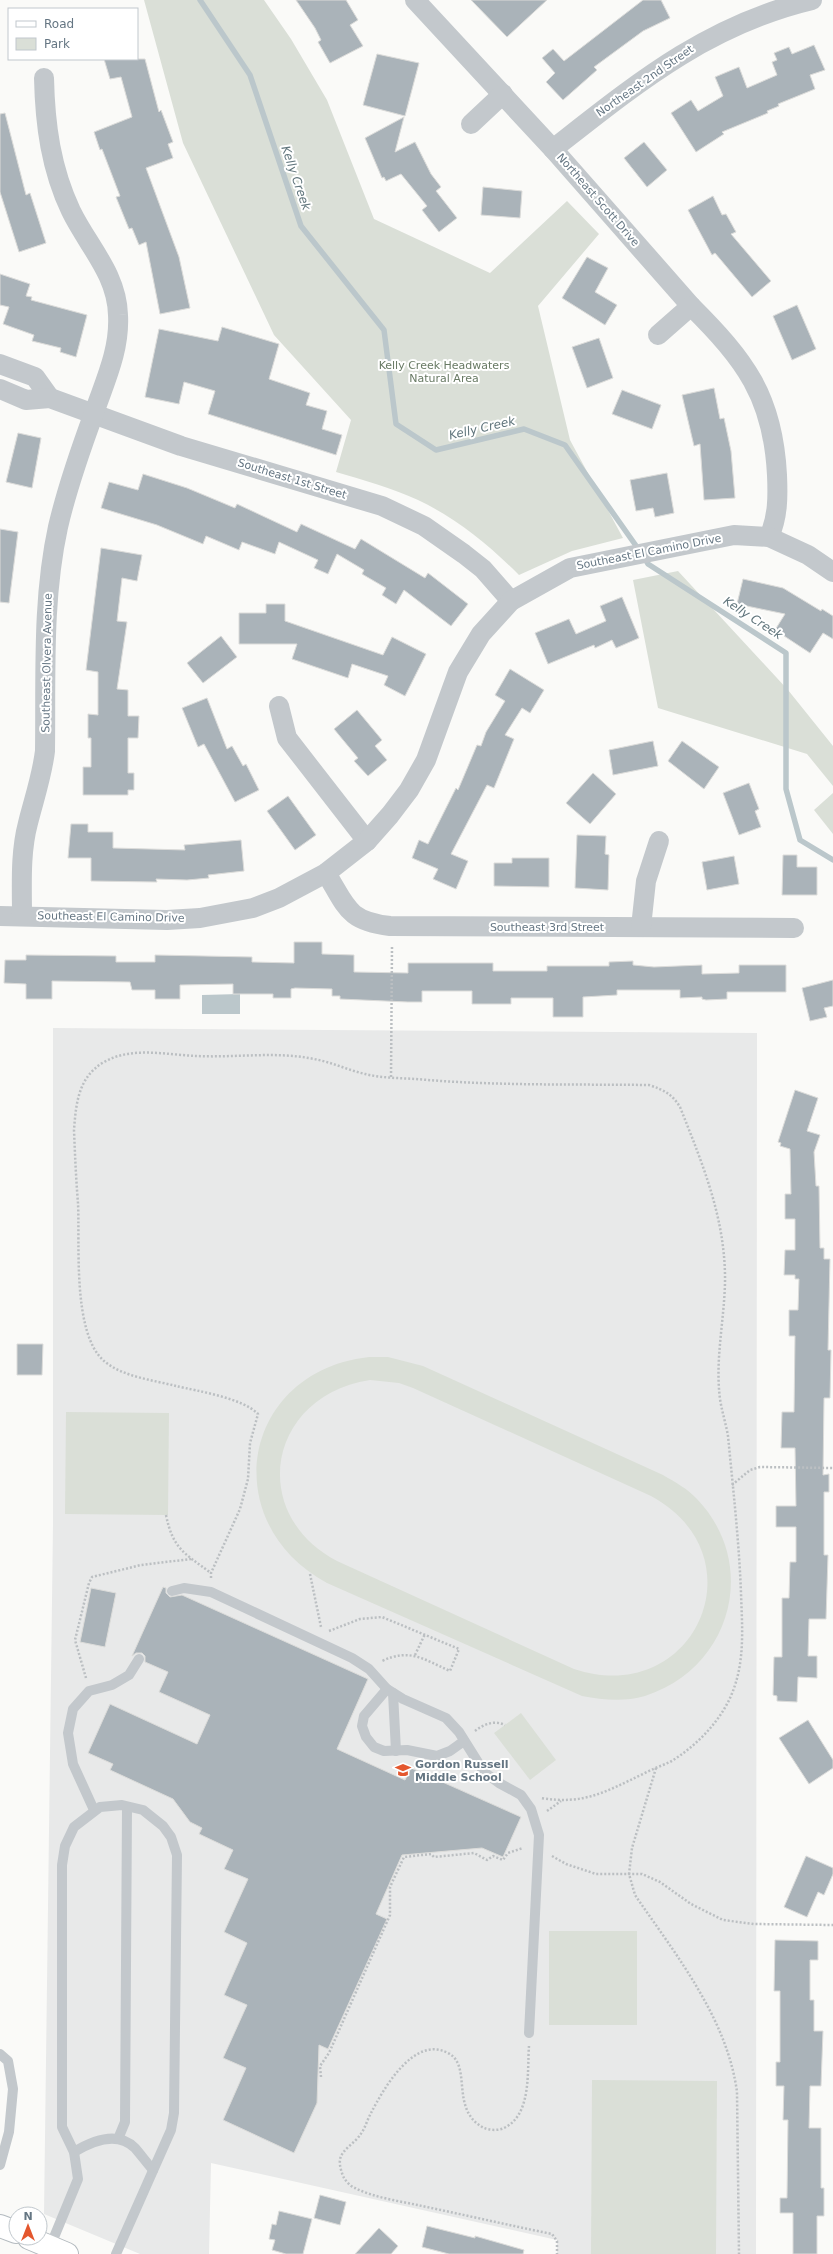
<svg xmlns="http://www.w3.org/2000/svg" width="833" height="2254" viewBox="0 0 833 2254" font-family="'DejaVu Sans',sans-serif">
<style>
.built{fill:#e8e9e9}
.green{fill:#dadfd7;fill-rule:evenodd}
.water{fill:#bbc7cb}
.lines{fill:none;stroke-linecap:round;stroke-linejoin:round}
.stream{stroke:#bbc7cb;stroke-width:5.5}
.building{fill:#aab3b9;stroke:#dcdcda}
.secondary-casing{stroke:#b3babf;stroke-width:24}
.path{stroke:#bbbfc2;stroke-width:2.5;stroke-dasharray:2 2;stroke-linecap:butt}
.service{stroke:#c3c8cc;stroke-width:10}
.minor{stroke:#c3c8cc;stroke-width:20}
.secondary{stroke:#fff;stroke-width:22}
.labels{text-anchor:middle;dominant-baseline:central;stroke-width:4;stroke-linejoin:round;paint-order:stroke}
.street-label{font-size:11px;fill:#657683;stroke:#fff}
.park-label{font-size:11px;fill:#687a64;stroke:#fff}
.poi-label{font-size:11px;font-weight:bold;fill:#657683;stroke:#fff;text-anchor:start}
.water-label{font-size:12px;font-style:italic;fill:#60757c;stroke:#fff}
</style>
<rect width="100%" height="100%" fill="#fafaf8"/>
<!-- built -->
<polygon class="built" points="53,1028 757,1033 756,2254 557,2254 557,2240 211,2163 209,2254 140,2254 44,2214 53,1524"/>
<!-- green -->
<g class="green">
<path d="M144 0H264L291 39 327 100 374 219 490 273 567 201 599 234 538 306 570 440 623 538 572 551 519 575C489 545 456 518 418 500 392 488 363 480 336 472L351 420 274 335 183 143Z"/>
<polygon points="678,571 788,690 833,746 833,786 807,754 658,708 633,580"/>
<polygon points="833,793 833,834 814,810"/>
<path d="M369 1357H388L423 1366 663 1475C675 1482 688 1489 697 1499 760 1565 731 1669 645 1696 624 1702 603 1700 582 1696L327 1583C215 1522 242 1371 369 1357ZM370 1380 399 1383 413 1388 651 1496C762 1556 695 1709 574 1669L337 1561C246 1513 269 1395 370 1380Z"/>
<polygon points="66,1412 169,1413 168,1515 65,1514"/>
<polygon points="521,1713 556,1760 530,1780 494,1733"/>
<rect x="549" y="1931" width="88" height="94"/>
<polygon points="592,2080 717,2081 716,2254 591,2254"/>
</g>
<!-- water -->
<polygon class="water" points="240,994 240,1014 202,1014 202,995"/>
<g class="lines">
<!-- stream -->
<g class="stream">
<polyline points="200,0 250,75 301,226 384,330 396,424 436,450 524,429 565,445 639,550"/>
<polyline points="644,557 648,564 786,653 786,789 800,840 833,860"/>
</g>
</g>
<!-- building -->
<g class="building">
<polygon points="296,0 346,0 358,20 350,25 363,46 330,63 318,42 321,40 315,28"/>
<polygon points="471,0 547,0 507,37"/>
<polygon points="643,0 661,0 670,18 643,31 594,67 597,70 563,100 546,82 555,73 542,58 553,49 564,61"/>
<polygon points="814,45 825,70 810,75 815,89 778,104 779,106 767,111 768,113 722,132 724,134 696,152 671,113 691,100 698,111 723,96 715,77 739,67 747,88 777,75 772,62 777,60 774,53 789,47 792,54"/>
<polygon points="377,54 419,63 405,116 363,105"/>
<polygon points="104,59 145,59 159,112 161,110 173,142 168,144 173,158 146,168 179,257 190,308 160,314 146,242 139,245 132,228 129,229 116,197 120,196 102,149 100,150 94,132 132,117 121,77 110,79"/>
<polygon points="5,113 26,195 30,193 46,243 19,252 0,192 0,114"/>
<polygon points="404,117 395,152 415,142 431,174 441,187 436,191 457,218 439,232 422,210 427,206 401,174 386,181 384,177 382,178 365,138"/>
<polygon points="644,142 667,170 647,187 624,158"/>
<polygon points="483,187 522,191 520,218 481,215"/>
<polygon points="713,196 722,215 726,214 736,232 731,234 771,281 752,297 715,253 712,255 688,210"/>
<polygon points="587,257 608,268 595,292 617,305 605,325 562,298"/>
<polygon points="0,274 30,284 26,296 32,297 31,300 87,315 76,357 60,352 61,348 32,341 34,335 3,324 9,307 0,305"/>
<polygon points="797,305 816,349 792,360 773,316"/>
<polygon points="222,327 279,344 269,379 310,393 306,405 327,411 322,429 342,435 336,455 208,414 215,391 184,382 179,404 145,397 159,329 218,341"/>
<polygon points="599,338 613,378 587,388 572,347"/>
<polygon points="714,388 720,419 724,418 731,451 735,498 704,500 700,444 694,446 682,395"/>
<polygon points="622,390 661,405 652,429 612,414"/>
<polygon points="18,433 41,438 32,488 6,482"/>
<polygon points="667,473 674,513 655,517 653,508 636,511 630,480"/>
<polygon points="143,474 187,488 235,508 237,504 297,532 301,524 355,549 361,539 425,578 428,573 468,604 451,626 404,590 396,604 382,595 386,588 362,574 364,570 337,554 328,574 314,568 318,560 279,542 275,554 242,542 239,550 206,536 203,544 157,525 101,508 109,482 138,490"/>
<polygon points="0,529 18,532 9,603 0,602"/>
<polygon points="101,548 142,555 137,581 122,578 117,621 127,622 117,689 128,690 128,716 139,716 138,738 128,738 128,773 134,773 134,790 128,790 128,795 83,795 83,767 91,767 91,738 88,738 88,714 98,715 98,672 86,670"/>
<polygon points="743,579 783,588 821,611 822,609 833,616 833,639 823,633 810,653 775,630 785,614 737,604"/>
<polygon points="622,597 639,638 616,648 612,640 595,648 594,645 548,664 535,633 569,619 576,634 606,621 600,606"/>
<polygon points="266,604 285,604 285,621 383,655 392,637 426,654 405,696 384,685 388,676 352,664 348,678 292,659 297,644 239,644 239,613 266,613"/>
<polygon points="221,636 237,657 203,683 187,663"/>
<polygon points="510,669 544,690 530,713 522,708 505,735 514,739 494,788 487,785 451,854 468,861 456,889 433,879 438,869 412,858 419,840 428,844 456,788 458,790 477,745 481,746 486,732 505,701 495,695"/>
<polygon points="207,698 227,749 232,746 243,766 246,764 259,790 235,802 204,744 198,747 182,708"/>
<polygon points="357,710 382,740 375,746 387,760 368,776 354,761 358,758 334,729"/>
<polygon points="653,741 658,766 613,775 609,750"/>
<polygon points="682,741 719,767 704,789 668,761"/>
<polygon points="593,773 616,794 590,824 566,803"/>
<polygon points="749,783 759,809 755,811 761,827 739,835 723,793"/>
<polygon points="288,796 316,835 295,850 267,811"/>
<polygon points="71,824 88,824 88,832 113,832 113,848 185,850 184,845 241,840 244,871 208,875 209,878 187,880 156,879 157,882 91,881 91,858 68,858"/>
<polygon points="577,835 606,836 605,854 609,855 608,890 575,888"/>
<polygon points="783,855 797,855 797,867 817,867 817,895 782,895"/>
<polygon points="734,856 739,884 707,890 702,862"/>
<polygon points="512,858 549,858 549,887 494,886 494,863 512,863"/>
<polygon points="294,942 322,942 322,954 354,955 354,972 408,973 408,963 493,963 493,971 547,971 547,966 609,966 609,962 633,961 633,965 654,967 702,965 702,974 739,973 739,965 786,965 786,992 727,992 727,999 706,1000 702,999 702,997 680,998 680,990 617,990 617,995 583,997 583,1017 553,1017 553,998 511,998 511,1004 472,1004 472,991 422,991 422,1002 408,1002 340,999 340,996 332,996 332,989 295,988 291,989 291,998 273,998 273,994 233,994 233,984 180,985 180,999 155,999 155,990 132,990 130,982 52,981 52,999 26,999 26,984 4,983 5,960 26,960 26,955 116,956 116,962 155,962 155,955 252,957 252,962 294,963"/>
<polygon points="833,980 833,1006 824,1008 827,1017 810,1021 802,988"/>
<polygon points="795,1090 818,1098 807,1131 820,1135 814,1152 816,1186 819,1186 820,1248 824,1248 824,1259 830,1259 828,1350 831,1350 830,1398 824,1398 823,1475 829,1474 829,1492 824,1492 824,1555 828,1555 826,1619 809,1619 808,1656 817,1656 817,1678 798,1677 797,1702 777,1701 777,1696 773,1695 774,1657 782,1657 782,1598 789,1598 790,1562 796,1562 796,1527 776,1527 776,1506 796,1506 795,1448 781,1448 782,1412 794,1412 795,1336 789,1336 789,1310 798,1310 799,1279 795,1279 795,1275 784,1275 785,1250 795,1250 795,1219 785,1219 785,1194 791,1194 790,1149 780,1146 781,1143 778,1142"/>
<polygon points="17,1344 43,1344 42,1375 17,1375"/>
<polygon points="163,1587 166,1588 166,1593 170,1597 182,1595 368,1679 337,1749 405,1780 411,1768 521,1817 503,1857 482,1848 402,1855 376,1914 387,1919 328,2049 319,2045 317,2103 294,2153 223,2120 246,2068 223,2058 247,2005 224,1995 247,1943 224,1932 248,1879 224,1869 233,1850 199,1834 202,1828 190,1822 173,1799 110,1770 113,1764 88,1753 110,1704 197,1744 210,1715 159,1692 168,1672 145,1662 145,1656 142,1653 136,1653 132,1656"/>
<polygon points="91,1588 116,1593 105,1647 80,1642"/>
<polygon points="808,1720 833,1760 833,1768 809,1784 779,1738"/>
<polygon points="806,1856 833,1868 833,1874 824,1895 818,1892 807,1917 784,1907"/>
<polygon points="775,1940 818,1941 818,1960 810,1960 810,2000 814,2000 814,2031 823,2031 821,2086 810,2086 809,2128 821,2128 821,2188 824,2188 824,2216 817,2216 817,2254 793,2254 793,2213 780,2213 780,2198 787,2198 788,2120 783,2120 784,2086 776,2086 776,2062 780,2062 780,1991 774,1991"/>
<polygon points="320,2195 346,2202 340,2225 314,2218"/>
<polygon points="279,2211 312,2219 303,2254 286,2254 272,2250 275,2240 269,2239 272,2224 276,2225"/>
<polygon points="427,2226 475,2238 475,2236 524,2250 523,2254 449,2254 422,2247"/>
<polygon points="379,2228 398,2246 391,2254 355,2254"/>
</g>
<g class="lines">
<defs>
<g id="secondary">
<polyline points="0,2226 16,2232"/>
<polyline points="29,2238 67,2254"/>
</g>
</defs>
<!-- secondary casing -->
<use href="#secondary" class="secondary-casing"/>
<!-- path -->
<g class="path">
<polyline points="391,1077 392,946"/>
<polyline points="732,1485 750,1470 760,1467 833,1468"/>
<path d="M166 1515C173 1549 184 1553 211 1573"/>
<polyline points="310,1574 321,1627"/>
<path d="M211 1578V1573L240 1509 248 1479 250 1443 258 1414C243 1398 197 1391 176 1386 153 1380 123 1377 104 1361 72 1333 80 1243 78 1203 76 1179 75 1155 74 1130 76 1104 78 1077 104 1062 132 1046 167 1055 197 1056 236 1058 275 1051 314 1059 331 1062 348 1070 365 1074 381 1078 399 1078 416 1079 494 1086 571 1084 649 1085 664 1090 672 1094 680 1107 703 1165 726 1220 725 1283 724 1322 715 1360 720 1399 722 1412 726 1424 728 1436 733 1488 739 1541 741 1593 742 1624 745 1658 734 1688 724 1718 697 1746 670 1762 661 1766 652 1769 643 1774 605 1792 584 1805 541 1798"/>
<path d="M329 1631 360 1619 382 1617 459 1649 450 1671C423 1659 410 1648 382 1661"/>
<polyline points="415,1655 425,1634"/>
<polyline points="86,1678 75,1640 89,1583 92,1577 141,1565 191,1559"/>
<path d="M475 1731C484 1724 494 1720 505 1725"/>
<path d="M656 1768 632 1848 629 1874 635 1895C676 1955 727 2018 737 2092L739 2254"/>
<polyline points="547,1811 561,1801"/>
<polyline points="552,1856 566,1864 596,1874 642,1874 660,1882 691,1904 723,1920 754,1924 833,1925"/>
<path d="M529 2046C527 2071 532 2115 504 2128 498 2131 489 2130 484 2128 449 2110 473 2065 448 2053 414 2035 384 2088 371 2113 367 2120 365 2129 360 2135 355 2143 341 2150 340 2160 339 2165 342 2174 344 2178 346 2181 351 2187 355 2188 375 2198 400 2201 422 2206 465 2215 508 2225 552 2234L557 2241V2254"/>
<polyline points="321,2077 320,2066 329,2053 390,1915 390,1887 404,1857 431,1854 434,1857 474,1853 487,1860 493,1856 503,1860 508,1853 523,1848"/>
</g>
<!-- service -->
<g class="service">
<polyline points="172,1591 184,1588 211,1592 352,1658 369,1669 387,1689 403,1699 446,1718 459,1732 484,1772 499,1783 521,1795 531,1809 539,1835 529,2033"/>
<polyline points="387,1689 364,1716 362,1726 366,1737 374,1747 384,1751 407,1750 437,1756 450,1751 464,1741"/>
<polyline points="393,1693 396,1751"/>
<polyline points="94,1810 73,1764 68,1733 73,1709 89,1691 112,1685 129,1675 139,1659"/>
<polyline points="0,2054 8,2061 13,2089 9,2132 0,2165"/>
<polyline points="118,2139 125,2122 127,1807"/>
<path d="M74 2152C92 2141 117 2130 135 2148 141 2155 147 2163 153 2170"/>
<polyline points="50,2247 78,2179 74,2152 62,2127 62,1865 65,1846 74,1827 100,1807 122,1805 143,1810 163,1826 171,1837 177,1855 174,2113 171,2130 116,2254"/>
</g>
<!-- minor -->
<g class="minor">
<path d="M415 0 553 149 691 306C745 360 773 396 777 475 778 497 778 517 769 537"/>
<polyline points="471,124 503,94"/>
<path d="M553 149C636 84 707 25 812 0"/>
<polyline points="658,335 691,306"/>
<polyline points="0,364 35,377 50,398"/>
<polyline points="0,389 26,400 50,398 181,446 382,506 424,526 464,554 483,569 511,601"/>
<polyline points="279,706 287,738 367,841"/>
<path d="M326 873C347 907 347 921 390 926L794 928"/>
<polyline points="0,916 167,920 200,918 253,908 279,898 326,873 367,841 390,815 409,790 426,760 458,672 481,634 511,601 570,568 734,535 769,537 808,555 833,572"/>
<path d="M22 916C22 885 20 853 28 823 34 799 42 776 45 751 46 677 42 600 58 527 67 488 80 451 94 413 105 381 120 350 118 315 117 274 88 246 71 211 51 169 45 125 44 78"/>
<polyline points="641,927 646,881 659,841"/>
</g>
<!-- secondary -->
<use href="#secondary" class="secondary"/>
</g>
<!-- icons -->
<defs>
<symbol id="school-bare" viewBox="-9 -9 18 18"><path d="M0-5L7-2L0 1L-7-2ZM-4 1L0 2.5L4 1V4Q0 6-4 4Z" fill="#e4572e" stroke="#fff" stroke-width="2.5" paint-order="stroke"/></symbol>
</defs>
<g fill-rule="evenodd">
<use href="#school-bare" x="392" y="1759" width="22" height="22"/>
</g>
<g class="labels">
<!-- street labels -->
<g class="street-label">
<text transform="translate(645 81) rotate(-35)">Northeast 2nd Street</text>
<text transform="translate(598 200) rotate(49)">Northeast Scott Drive</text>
<text transform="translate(292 479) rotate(17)">Southeast 1st Street</text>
<text transform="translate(649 552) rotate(-11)">Southeast El Camino Drive</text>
<text transform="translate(47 663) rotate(-89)">Southeast Olvera Avenue</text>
<text transform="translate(111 917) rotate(1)">Southeast El Camino Drive</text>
<text x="547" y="927">Southeast 3rd Street</text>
</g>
<!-- park labels -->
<g class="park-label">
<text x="444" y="365">Kelly Creek Headwaters<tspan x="444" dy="13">Natural Area</tspan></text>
</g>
<!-- poi labels -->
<g class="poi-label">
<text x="415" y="1764">Gordon Russell<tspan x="415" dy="13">Middle School</tspan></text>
</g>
<!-- water labels -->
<g class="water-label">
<text transform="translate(296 178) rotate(71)">Kelly Creek</text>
<text transform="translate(482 428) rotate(-13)">Kelly Creek</text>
<text transform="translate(753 618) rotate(33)">Kelly Creek</text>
</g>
</g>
<!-- legend -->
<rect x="8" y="8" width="130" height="52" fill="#ffffff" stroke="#c1c8cd"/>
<rect x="16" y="21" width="20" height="6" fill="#ffffff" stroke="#c1c8cd"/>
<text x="44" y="28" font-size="12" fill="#657683">Road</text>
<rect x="16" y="38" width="20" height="12" fill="#dadfd7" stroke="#c1c8cd"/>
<text x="44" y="48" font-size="12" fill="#657683">Park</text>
<!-- north arrow -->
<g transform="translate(28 2226)"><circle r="19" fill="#ffffff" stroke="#c1c8cd"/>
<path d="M0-3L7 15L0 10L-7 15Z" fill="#e4572e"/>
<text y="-6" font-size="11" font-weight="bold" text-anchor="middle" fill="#657683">N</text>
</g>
</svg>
